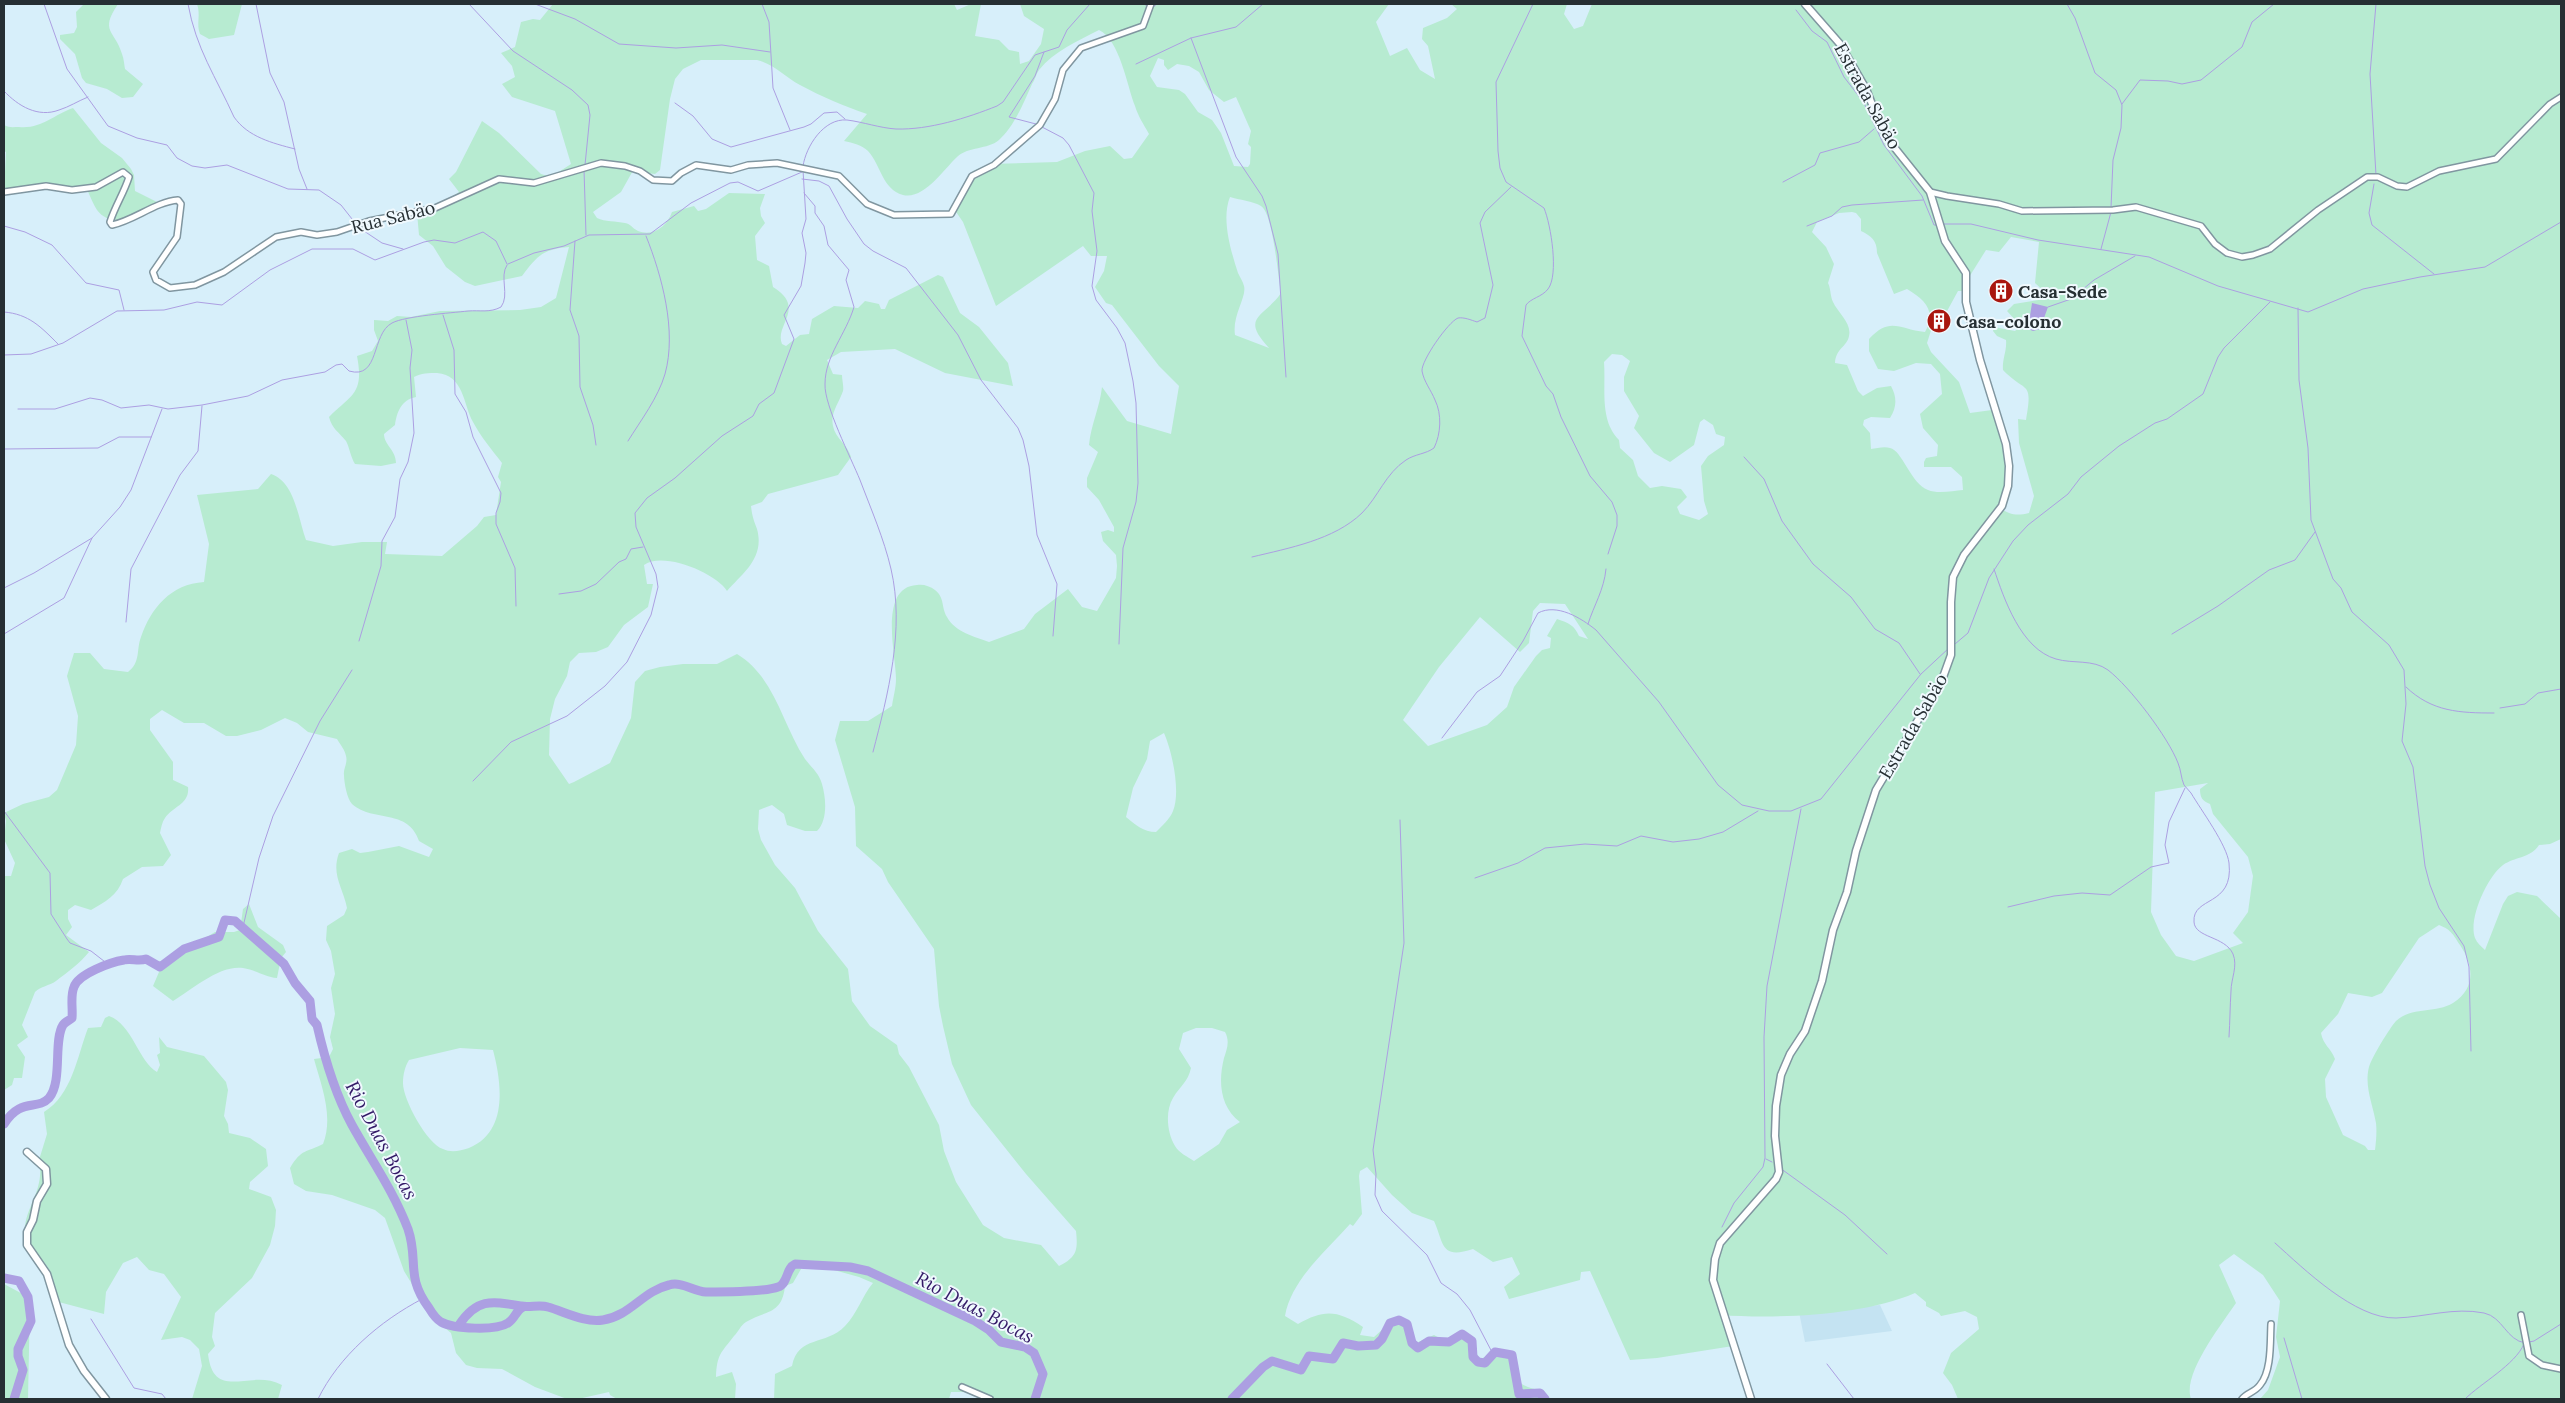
<svg xmlns="http://www.w3.org/2000/svg" width="2565" height="1403" viewBox="0 0 2565 1403" font-family="Lora,serif">
<style>
.built{fill:#c4e3f2}
.green{fill:#b7ebd1;fill-rule:evenodd}
.water{fill:#ac9fe2}
.lines{fill:none;stroke-linecap:round;stroke-linejoin:round}
.stream{stroke:#ac9fe2;stroke-width:1}
.river{stroke:#ac9fe2;stroke-width:9}
.minor-casing{stroke:#8096a0;stroke-width:8}
.tertiary-casing{stroke:#8096a0;stroke-width:9}
.minor{stroke:#fff;stroke-width:5}
.tertiary{stroke:#fff;stroke-width:6}
.labels{text-anchor:middle;dominant-baseline:central;stroke-width:4;stroke-linejoin:round;paint-order:stroke}
.street-label{font-size:18px;fill:#262f33;stroke:#f0f9fe}
.poi-label{font-size:18px;font-weight:bold;fill:#262f33;stroke:#f0f9fe;text-anchor:start}
.water-label{font-size:19px;font-style:italic;fill:#331a67;stroke:#f0f9fe}
</style>
<rect width="100%" height="100%" fill="#d7effa"/>
<!-- built -->
<polygon class="built" points="1880,1305 1892,1331 1805,1342 1799,1312"/>
<!-- green -->
<g class="green">
<path d="M84 4H118C99 32 115 30 122 54 124 59 124 64 125 69L143 84 133 97 122 98 107 89 86 83 82 78 75 54 60 39V35L74 33 77 27 76 12Z"/>
<path d="M197 4H242L234 35 209 39 200 34C196 24 201 15 197 4Z"/>
<path d="M553 4H954L957 10 971 4H981L975 36 999 40 1009 50 1019 52 1020 64 1029 61 1041 44 1044 29 1024 16 1020 4H1389L1376 22 1390 56 1407 48 1420 70 1435 79 1428 46 1422 39 1423 28 1447 18 1457 9 1451 4H1567L1564 14 1574 29 1583 26 1592 4H2561V839L2550 844 2539 845C2531 858 2514 857 2503 865 2487 877 2468 919 2475 938 2477 943 2481 946 2485 950L2503 904 2508 896 2517 892 2537 896 2561 919V1399H2260L2268 1390 2280 1357 2276 1337 2280 1301 2263 1275 2234 1254 2219 1265 2236 1303C2222 1324 2182 1374 2191 1399H1958L1952 1385 1943 1373 1951 1353 1979 1329 1977 1317 1965 1311 1941 1316 1939 1313 1926 1306V1302L1915 1293C1862 1316 1777 1319 1720 1315L1733 1346 1657 1358 1630 1360 1590 1271 1581 1272 1580 1280 1509 1299 1504 1287 1520 1274 1512 1257 1493 1262 1473 1249C1440 1260 1444 1243 1434 1221L1412 1213 1392 1195 1367 1167 1360 1171 1359 1176 1362 1214 1353 1226 1350 1224C1327 1250 1291 1280 1285 1316L1298 1324C1324 1309 1338 1310 1363 1327L1360 1335 1374 1337 1393 1320 1401 1318 1411 1325 1416 1343 1434 1335 1445 1341 1466 1332 1473 1341 1479 1360 1498 1350 1513 1354C1512 1380 1518 1387 1544 1391L1546 1396 1543 1399H982L968 1392H951L949 1399H774L775 1374 792 1366C798 1335 826 1346 845 1326 857 1314 862 1296 873 1283L859 1277 805 1262 793 1283 785 1286C782 1315 766 1310 746 1322 740 1326 739 1331 734 1336 721 1353 717 1354 716 1377L732 1372 736 1384 735 1399H617L610 1395 609 1392 578 1399H567L535 1387 502 1369 477 1368 466 1365 456 1353 451 1333 432 1317 404 1271 385 1218 375 1210 332 1195 306 1191 294 1184 290 1168C302 1148 306 1153 323 1144 334 1116 321 1085 314 1059L329 1057 333 1049 330 1037 335 1014 331 988 335 974 331 951 326 940 327 926 344 915 347 908C343 887 331 875 339 853L352 849 360 853 368 852 399 846 429 857 433 849 419 841C408 808 374 823 352 804 347 799 344 782 344 775 343 769 348 763 346 756 345 750 340 744 337 739L308 732 297 723 285 718 261 730 237 736H226L204 723H184L162 710 150 719V730L173 762V780L188 787C190 804 173 806 165 818 162 822 161 828 160 833L171 855 163 866 142 867 123 879C118 895 105 902 91 910L75 905 68 910V919L72 927 66 935 89 952C80 963 68 972 56 981 49 986 41 986 35 992L22 1025 28 1037 17 1045 25 1057 22 1078H14L12 1085 4 1090V876H11L15 863 4 839 6 821 4 813 23 804 49 797 57 790 76 745 78 716 67 676 74 653H90L104 669 128 672C141 662 136 650 141 637 151 608 171 584 204 582L209 544 197 495 258 489 271 474C295 482 298 518 306 540L333 546 362 542H387L385 554 442 556 477 526 484 517 496 515 501 482 498 477 502 463C492 450 481 437 473 422 463 404 464 375 437 373 429 373 421 373 414 377L416 397C401 400 397 412 395 425L384 434C384 445 396 450 396 463L381 466 355 464C351 458 349 446 346 441 339 432 332 429 329 417 353 394 364 393 357 356L372 351 378 341 374 330V320L388 321 397 316 411 317 440 311 520 310 541 307 556 298 569 247C543 249 537 256 522 276L475 286 465 282 446 267 433 246 419 235 417 213 445 202 459 192 449 179 456 172 482 121 499 133 541 174 551 177 571 164 555 111 512 97 502 84 515 77 512 66 501 53 515 47 521 22 533 19 540 20ZM1099 30C1120 40 1127 86 1135 106 1138 116 1144 125 1149 134L1132 158 1124 159 1110 146 1085 151 1057 162 989 164 973 171 966 180 954 209 963 222 996 306 1083 246 1091 256H1107L1104 271 1095 287 1106 303 1112 305 1159 366 1179 386 1171 434 1127 421 1102 387C1100 407 1091 424 1089 445L1098 452 1087 478V487L1099 500 1114 527V532L1108 530 1101 532 1103 541 1116 555 1117 566 1116 578 1097 611 1082 607 1068 589 1035 614 1024 629 989 642C975 637 955 632 947 617 941 607 945 598 935 590 930 586 923 584 917 585 878 587 896 655 896 679 896 688 893 698 892 706L868 721H840L835 740 855 807 856 846 882 869 888 882 934 949 939 1006 943 1026 952 1064 971 1105 1026 1174 1076 1231C1078 1250 1077 1257 1059 1266L1041 1245 1004 1238 983 1225 956 1182 944 1151 939 1125 909 1067 899 1054 897 1045 870 1026 852 1001 848 969 818 931 795 888 775 865 761 840 758 829 759 810 772 805 784 814 787 825 805 831H817C828 820 826 798 822 784 819 773 811 767 805 759 782 724 775 677 737 654L717 664H683L660 667 645 671 635 682 631 718 610 763 574 782 569 784 549 755 550 719 555 699 567 676 570 662 579 653 596 652 608 647 624 625 648 607 653 584H647L644 565C663 551 716 573 727 591 743 573 765 558 757 529 754 521 752 516 751 506L762 502 768 494 838 475 851 457C848 445 835 438 833 426 830 413 839 403 843 391 844 387 842 380 842 375L833 374 827 360 841 352 895 349 945 373 1013 386 1008 363 979 327 960 313 943 277 938 275 889 300 885 309H881L879 304 865 301 858 308 834 306 812 319 809 334 800 335 786 346 782 344C774 325 807 308 773 287L769 266 757 260 755 236 765 223 761 216 760 208 765 194 729 193 706 209 698 211 694 206 672 212C667 226 654 237 638 231 632 228 631 224 625 223 616 221 605 222 597 218L593 212 621 192 635 167 646 173 655 174 660 170 670 99 675 79 683 69 701 60H757C774 64 785 77 800 85 822 97 844 106 867 114L844 141C853 143 862 145 868 151 881 165 882 189 903 195 924 200 944 169 957 157 969 146 987 150 999 140 1014 127 1024 102 1032 84 1035 80 1036 74 1039 70 1054 51 1078 41 1099 30ZM1158 58 1164 60V65L1168 70 1177 64 1189 66 1199 72 1209 90 1224 102 1236 97 1251 131 1248 144 1251 147 1250 164 1248 167 1234 166 1221 133 1212 120 1198 112 1185 94 1179 90 1157 87 1150 76ZM1230 197C1239 200 1253 201 1261 206 1273 213 1278 277 1281 293 1265 317 1239 316 1269 348L1235 335C1232 315 1247 297 1244 286 1243 282 1240 277 1238 273 1231 251 1221 219 1230 197ZM1852 212 1856 213 1861 219V231C1871 236 1877 240 1877 253L1894 294 1907 289C1925 300 1937 311 1925 332 1899 329 1890 316 1869 339V351L1878 369 1894 371 1916 363 1931 364 1940 374 1942 394 1920 414 1923 428 1938 445 1937 456 1926 458 1924 462V467H1951L1962 477 1963 490C1953 491 1937 494 1928 490 1911 484 1902 450 1890 448 1885 446 1877 448 1871 449L1870 433 1863 425 1864 420 1871 417 1890 418C1897 407 1897 397 1891 386L1877 388 1863 396 1858 391 1847 365 1835 363C1836 348 1847 347 1849 336 1852 323 1838 313 1833 302 1830 296 1831 289 1828 283L1834 264 1826 247 1812 232 1817 222 1839 213ZM2011 237 2039 242 2035 283 2048 295 2045 299 2014 304 2007 311 2018 323V328L2015 331 1994 327 1993 331 1997 336 2006 340C2007 351 2002 359 2003 370 2026 394 2033 379 2026 420L2018 419 2019 443 2034 496 2029 513C2017 516 2010 515 2000 508L2008 476 2005 450 1992 410 1970 413 1959 382 1931 352 1927 343 1935 318 1946 313 1958 291H1967L1966 282 1986 250 1999 252ZM1612 354 1622 355 1630 361 1624 377V391L1639 416 1634 428 1654 453 1670 462 1694 445 1700 422 1704 419 1713 425 1716 434 1725 437 1724 445 1708 456 1701 466 1704 501 1708 514 1699 520 1680 514 1677 507 1687 497 1681 489 1662 486 1650 488 1638 476 1633 460 1620 448 1619 440C1599 420 1606 389 1604 362ZM1540 603 1565 604 1588 639 1579 636C1574 625 1569 623 1557 619L1547 636 1551 638 1550 648 1542 650 1536 656 1514 687 1507 707 1487 725 1428 746 1403 720 1439 667 1480 617 1520 652 1529 643 1533 611ZM1164 733C1172 751 1181 792 1173 811 1170 819 1162 826 1156 832 1143 832 1136 825 1126 817L1133 788 1147 759 1150 741ZM2208 783 2200 789C2200 797 2202 801 2210 804L2213 814 2248 857 2253 876 2248 912 2233 933 2243 943 2194 961 2176 956 2161 935 2151 912 2155 792ZM2439 925C2452 930 2453 935 2460 945 2474 966 2476 988 2453 1003 2435 1014 2412 1006 2396 1021 2389 1029 2372 1057 2369 1067 2364 1086 2373 1105 2376 1123 2377 1132 2376 1142 2375 1150H2368L2365 1146 2343 1135 2326 1097 2325 1079 2335 1059C2331 1048 2323 1045 2321 1033L2338 1014 2348 993 2372 997 2382 993 2419 938ZM1196 1028H1212L1225 1032C1230 1041 1227 1049 1224 1058 1218 1082 1220 1107 1240 1122L1227 1130 1219 1144 1194 1161C1188 1157 1179 1153 1175 1146 1167 1133 1165 1111 1173 1098 1180 1086 1188 1082 1191 1068L1179 1049 1183 1033ZM460 1048 493 1050C502 1084 508 1132 469 1148 460 1151 451 1153 443 1149 427 1144 402 1098 403 1082 403 1075 405 1066 409 1060Z"/>
<path d="M73 108 101 143 122 158 131 169 134 175 135 191 159 203C140 212 114 232 97 210 93 204 90 195 86 188L51 186 4 192 6 152 4 151V125C9 128 13 127 19 127 42 129 53 115 73 108Z"/>
<path d="M249 904 258 927 283 945 286 952 281 958 277 978C265 977 256 970 243 968 219 965 193 989 173 1001L153 986 162 965 171 956 197 945 202 940 215 932H234L240 930 243 909Z"/>
<path d="M109 1016C132 1024 139 1062 157 1072L160 1065 157 1055 160 1053 159 1037 167 1047 204 1056 226 1082 228 1090 224 1116 228 1124 229 1133 250 1138 266 1149 268 1166 250 1182 249 1189 271 1197 276 1210 275 1226 270 1245 252 1278 215 1313 212 1337 215 1346 208 1354C214 1403 250 1368 282 1385L278 1399H192L202 1366 199 1349 190 1340 182 1337 161 1340 181 1297 164 1274 149 1270 137 1257 123 1263 106 1292 104 1314 55 1301C53 1292 54 1278 50 1271 43 1258 29 1250 26 1236 20 1212 46 1193 39 1160L47 1134 44 1112C72 1095 77 1057 88 1028L101 1027 105 1018Z"/>
<polygon points="4,1284 30,1298 28,1399 4,1399"/>
</g>
<!-- water -->
<polygon class="water" points="2032,303 2048,307 2040,329 2033,331 2028,329"/>
<g class="lines">
<!-- stream -->
<g class="stream">
<polyline points="44,4 67,69 108,126 137,138 167,145 177,158 192,166 205,168 227,165 288,189 319,190 341,205 356,224"/>
<path d="M188 4C196 49 216 77 234 117 248 137 272 143 295 149"/>
<polyline points="256,4 270,73 284,102 299,169 307,189"/>
<polyline points="469,4 513,51 572,90 588,105 590,115 585,165"/>
<polyline points="535,4 575,19 619,44 676,48 722,45 770,52"/>
<polyline points="762,4 769,22 773,88 790,130"/>
<polyline points="1144,4 1149,7"/>
<path d="M1533 4 1496 82 1498 151 1500 168 1506 182 1544 208C1551 225 1559 275 1548 289 1542 297 1531 298 1526 305L1522 336 1546 386 1553 394 1561 417 1590 476 1612 502 1617 515V526L1608 554"/>
<polyline points="2067,4 2075,18 2095,73 2116,90 2122,105 2121,128 2113,160 2111,208"/>
<polyline points="1153,7 1157,4"/>
<polyline points="1796,10 1812,31 1827,42 1844,77 1864,103 1884,145 1922,196 1934,225 1937,225"/>
<polyline points="1191,38 1236,157 1262,196 1266,206 1278,254 1286,377"/>
<polyline points="1136,64 1191,38 1236,27 1263,4"/>
<path d="M4 91C18 106 38 118 59 110 69 107 78 101 88 97"/>
<polyline points="675,103 693,116 712,139 731,147 804,127 811,124 824,113 837,112 845,119"/>
<polyline points="2122,104 2140,80 2168,81 2182,84 2201,80 2242,47 2252,22 2274,4"/>
<polyline points="1036,124 1009,117 1035,76 1044,52"/>
<polyline points="1042,127 1063,138 1069,145 1094,193 1092,211 1097,251 1092,286 1096,300 1117,328 1125,343 1133,381 1136,403 1138,483 1136,502 1123,548 1119,644"/>
<path d="M803 166C806 146 824 118 847 120 863 122 880 128 896 129 929 130 967 118 997 106L1003 102 1035 55 1059 47 1067 30 1090 4"/>
<polyline points="584,169 586,235"/>
<polyline points="2376,175 2370,74 2376,4"/>
<polyline points="802,179 819,181 829,186 847,219 864,244 873,251 906,268 958,335 981,380 1018,428 1023,440 1029,466 1037,535 1057,584 1053,636"/>
<polyline points="1783,182 1815,165 1820,153 1859,142 1874,129"/>
<polyline points="2374,184 2369,213 2372,225 2434,274"/>
<path d="M804 193 815 206V213L824 226 828 245 849 270 846 280 854 307C846 334 825 356 825 384 824 405 851 458 860 480 871 509 884 539 891 569 905 629 888 694 873 752"/>
<polyline points="1943,224 1971,224 2038,240 2149,257 2218,286 2308,312 2363,289 2420,277 2485,267 2561,222"/>
<polyline points="4,226 25,232 52,245 86,283 119,290 124,310"/>
<polyline points="1807,226 1832,216 1842,207 1852,205 1923,200"/>
<polyline points="358,227 382,243 403,249"/>
<polyline points="575,241 570,310 579,336 580,387 593,425 596,445"/>
<polyline points="2101,249 2111,212"/>
<polyline points="508,264 534,253 564,246 589,235 650,234 691,203 730,183 738,182 758,191 802,172"/>
<polyline points="2048,307 2071,299 2094,280 2135,256"/>
<polyline points="2298,308 2299,380 2308,448 2311,520 2333,579 2341,588 2352,612 2389,645 2404,670 2406,704 2402,741 2413,767 2425,866 2430,885 2439,908 2464,946 2469,967 2471,1051"/>
<path d="M4 312C29 314 41 327 58 344"/>
<polyline points="443,315 454,350 455,394 466,412 473,437 501,493 500,502 496,513 496,524 515,568 516,606"/>
<polyline points="4,355 31,354 63,343 117,311 164,310 197,302 222,305 270,270 312,249 353,249 375,260 424,242 434,240 455,243 483,232 496,241 507,264"/>
<path d="M18 409H55L90 398 102 400 121 408 149 405 168 409 202 405 248 396 282 380 325 372 336 365 342 364 349 371C380 380 371 334 392 323 405 316 451 313 468 311 480 310 490 313 501 307 510 295 499 277 507 265"/>
<path d="M628 441C641 420 658 398 665 374 677 331 662 276 646 236"/>
<polyline points="4,449 98,448 119,437 151,437"/>
<polyline points="1744,457 1764,479 1782,521 1813,564 1851,597 1875,629 1899,643 1920,674"/>
<path d="M1252 557C1289 548 1334 540 1362 513 1378 497 1386 473 1406 460 1415 454 1426 454 1434 448 1441 434 1442 414 1435 400 1431 390 1424 382 1422 371 1421 361 1448 322 1458 318 1464 317 1471 320 1477 322L1485 318 1493 285 1480 223 1485 212 1511 187"/>
<path d="M1994 569C2004 599 2021 649 2056 659 2073 664 2093 659 2108 670 2130 687 2168 737 2178 763 2181 770 2181 778 2184 785 2186 788 2189 790 2191 793 2201 810 2227 845 2229 863 2234 907 2192 896 2194 922 2195 938 2225 936 2233 954 2238 966 2231 979 2231 991 2230 1007 2230 1021 2229 1037"/>
<polyline points="4,588 34,573 92,538"/>
<polyline points="559,594 581,591 596,584 619,562 626,559 631,549 643,547"/>
<polyline points="126,622 131,569 180,475 198,451 202,406"/>
<path d="M1588 624C1594 605 1604 590 1606 569"/>
<polyline points="4,634 64,598 92,538 120,507 131,490 162,409"/>
<polyline points="2172,634 2218,606 2269,570 2295,560 2315,532"/>
<polyline points="359,641 381,566 382,541 395,517 400,479 408,462 414,433 410,368 412,350 406,320"/>
<polyline points="1955,644 1968,633 1989,578 2013,541 2028,525 2068,494 2081,477 2119,446 2155,423 2167,419 2203,394 2218,357 2224,348 2270,302"/>
<path d="M2406 687C2432 712 2460 713 2494 713"/>
<polyline points="2500,708 2525,704 2538,693 2561,689"/>
<path d="M1442 738 1477 692 1500 676 1523 641 1538 613C1557 603 1581 618 1596 630L1659 702 1718 785 1742 805 1769 811H1791L1821 799 1921 674 1949 648"/>
<polyline points="473,781 511,742 567,716 605,686 627,662 651,615 658,587 656,574 636,527 635,513 647,498 675,478 722,436 753,416 759,404 774,393 794,339 784,315 801,286 805,263 806,253 802,233 806,219 803,170"/>
<polyline points="4,811 50,873 51,914 67,939 70,943 91,951 109,965"/>
<polyline points="1400,820 1404,943 1373,1150 1376,1174 1375,1195 1382,1211 1427,1255 1441,1283 1457,1294 1470,1310 1493,1354"/>
<polyline points="1475,878 1518,863 1545,848 1585,844 1617,846 1641,836 1673,842 1699,839 1723,832 1758,811"/>
<polyline points="2008,907 2054,896 2082,893 2110,895 2151,867 2169,863 2165,845 2169,822 2185,788"/>
<polyline points="243,927 259,858 273,816 320,721 352,670"/>
<polyline points="4,1115 7,1119"/>
<polyline points="1766,1159 1772,1162"/>
<polyline points="1780,1168 1845,1215 1887,1254"/>
<polyline points="1722,1227 1734,1203 1763,1167 1765,1158 1764,1037 1767,986 1801,809"/>
<path d="M2275 1243C2304 1269 2355 1319 2396 1318 2426 1317 2454 1307 2484 1313 2503 1317 2506 1340 2525 1343"/>
<polyline points="91,1319 134,1388 162,1394 166,1399"/>
<polyline points="2284,1338 2302,1399"/>
<polyline points="2529,1342 2534,1341 2561,1324"/>
<polyline points="1827,1364 1854,1399"/>
<path d="M318 1399C339 1356 380 1321 422 1299"/>
<path d="M2465 1399C2481 1383 2515 1365 2524 1344"/>
</g>
<!-- river -->
<g class="river">
<path d="M4 1124C21 1097 37 1111 49 1098 63 1081 53 1041 63 1025 65 1022 70 1020 72 1018 73 1008 70 996 74 987 78 974 111 962 124 960 132 958 138 962 146 959L160 967 184 949 219 937 225 920 235 921 284 964 295 983 310 1001 312 1019 317 1025C325 1060 335 1094 352 1125 372 1161 393 1190 408 1229 419 1261 405 1276 429 1308 432 1313 436 1319 441 1322 454 1329 496 1331 508 1323 515 1319 516 1310 523 1307"/>
<polyline points="4,1278 19,1281 28,1297 31,1321 18,1349 18,1356 23,1370 14,1399"/>
<path d="M459 1325C477 1298 491 1301 521 1306 530 1308 539 1304 548 1307 565 1312 585 1323 603 1320 630 1316 643 1291 669 1285 681 1281 693 1291 706 1292 721 1292 765 1292 778 1287 788 1284 786 1268 795 1264L850 1267 868 1271 975 1321 989 1330 1001 1342 1025 1347 1034 1353 1043 1374 1035 1399"/>
<polyline points="1232,1399 1263,1367 1272,1361 1301,1370 1309,1356 1333,1359 1343,1343 1358,1346 1376,1345 1382,1339 1390,1323 1399,1320 1407,1324 1412,1343 1418,1348 1429,1341 1449,1342 1462,1334 1472,1341 1473,1357 1478,1362 1485,1363 1495,1352 1512,1355 1519,1394 1540,1393 1545,1399"/>
</g>
<defs>
<g id="minor">
<path d="M4 192 46 186 72 190 96 187 123 172 129 177C124 193 115 206 110 222L112 225C135 220 155 202 178 200L181 204 177 237 153 272 156 280 170 288 195 285 224 272 276 237 301 232 317 235 337 232 369 221 435 208 499 179 534 183 601 163 625 166 640 171 653 180 672 181 681 173 696 165 731 170 748 165 777 163 839 176 867 204 894 215 951 214 972 176 994 165 1040 125 1055 99 1063 70 1081 48 1143 26 1151 4"/>
<polyline points="1930,192 1947,196 1999,204 2022,211 2113,210 2136,207 2201,226 2215,244 2227,253 2242,257 2253,255 2270,249 2318,210 2367,177 2378,177 2397,186 2407,187 2439,171 2496,159 2550,104 2561,97"/>
<polyline points="2521,1315 2529,1356 2542,1365 2561,1369"/>
<polyline points="962,1387 990,1399"/>
<path d="M2242 1399C2247 1393 2255 1392 2260 1385 2272 1371 2270 1341 2271 1324"/>
</g>
<g id="tertiary">
<polyline points="27,1152 46,1169 47,1184 37,1201 33,1220 27,1232 27,1245 47,1274 69,1345 84,1371 106,1399"/>
<polyline points="1751,1399 1713,1280 1715,1259 1720,1243 1776,1179 1779,1172 1775,1136 1776,1106 1781,1075 1790,1054 1805,1031 1822,981 1833,930 1847,892 1856,851 1876,790 1942,680 1951,655 1951,602 1953,577 1964,555 2002,506 2008,486 2009,466 2006,444 1980,360 1966,302 1966,273 1945,241 1930,192 1894,147 1879,122 1866,89 1840,44 1805,4"/>
</g>
</defs>
<!-- minor casing -->
<use href="#minor" class="minor-casing"/>
<!-- tertiary casing -->
<use href="#tertiary" class="tertiary-casing"/>
<!-- minor -->
<use href="#minor" class="minor"/>
<!-- tertiary -->
<use href="#tertiary" class="tertiary"/>
</g>
<!-- icons -->
<defs>
<symbol id="building-disc" viewBox="-11 -11 22 22"><circle r="9.5" fill="#a9170f" stroke="#f0f9fe"/><path d="M-4-6H4V6H1V3H-1V6H-4ZM-2.5-4.3h1.7v1.8h-1.7ZM.8-4.3h1.7v1.8H.8ZM-2.5-1h1.7V.8h-1.7ZM.8-1h1.7V.8H.8Z" fill="#fff"/></symbol>
</defs>
<g fill-rule="evenodd">
<use href="#building-disc" x="1987" y="277" width="28" height="28"/>
<use href="#building-disc" x="1925" y="307" width="28" height="28"/>
</g>
<g class="labels">
<!-- street labels -->
<g class="street-label">
<text transform="translate(1868 96) rotate(61)">Estrada Sabäo</text>
<text transform="translate(393 217) rotate(-14)">Rua Sabäo</text>
<text transform="translate(1913 726) rotate(-60)">Estrada Sabäo</text>
</g>
<!-- poi labels -->
<g class="poi-label">
<text x="2018" y="291">Casa-Sede</text>
<text x="1956" y="321">Casa-colono</text>
</g>
<!-- water labels -->
<g class="water-label">
<text transform="translate(382 1140) rotate(62)">Rio Duas Bocas</text>
<text transform="translate(975 1307) rotate(28)">Rio Duas Bocas</text>
</g>
</g>
<!-- border -->
<rect width="2565" height="1403" fill="none" stroke="#262f33" stroke-width="10"/>
</svg>
